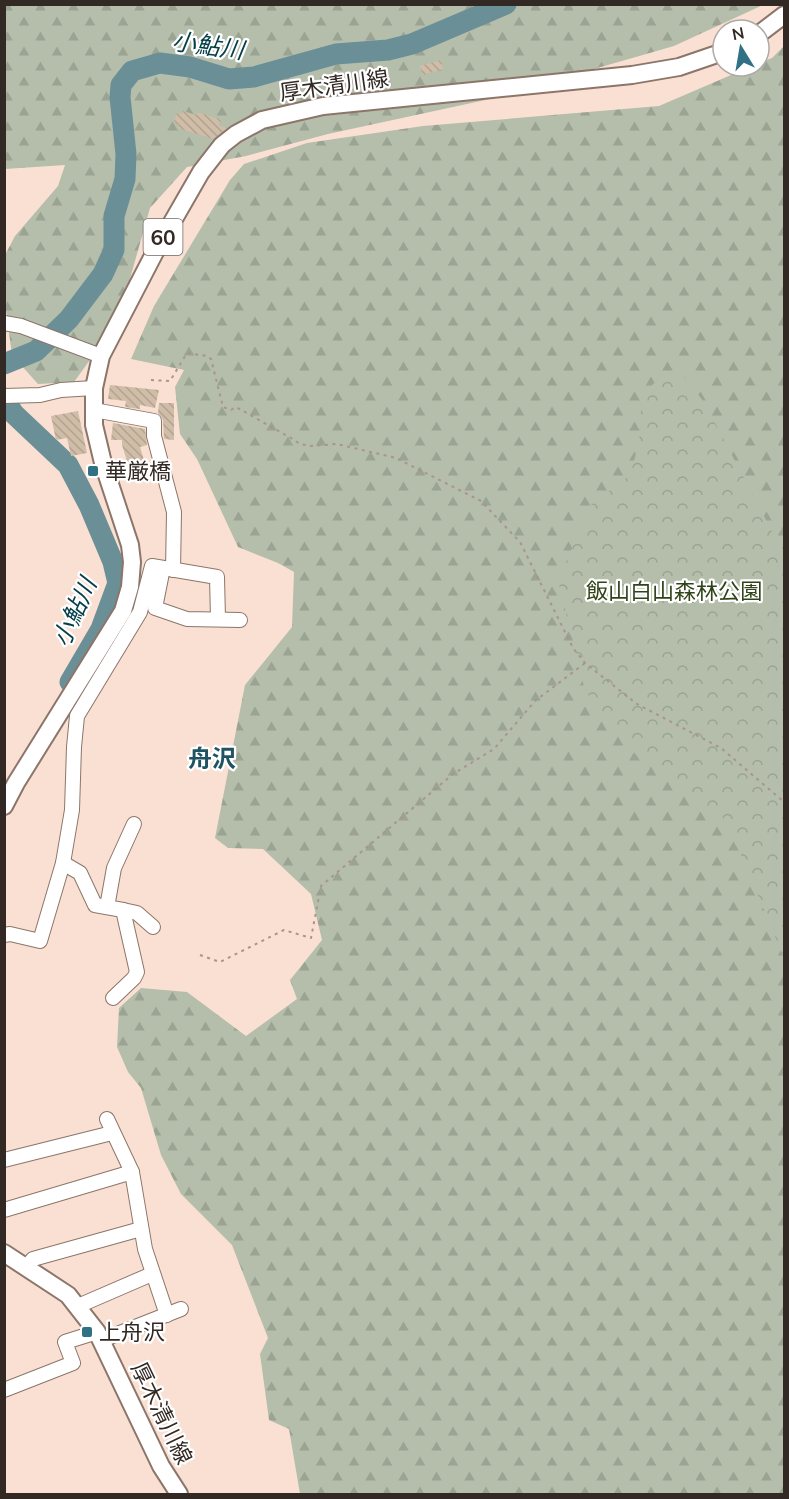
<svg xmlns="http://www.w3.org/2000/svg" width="789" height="1499" viewBox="0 0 789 1499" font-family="Mulish,'Noto Sans JP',sans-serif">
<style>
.forest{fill:url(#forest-firs)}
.park{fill:url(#park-crowns)}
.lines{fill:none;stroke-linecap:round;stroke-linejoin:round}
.river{stroke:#6b8f96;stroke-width:21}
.building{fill:url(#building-back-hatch)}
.minor-casing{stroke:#8c7569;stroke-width:16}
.major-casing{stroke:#8c7569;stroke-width:20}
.path{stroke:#a8958b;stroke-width:2;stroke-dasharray:3 4.5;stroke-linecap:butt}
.minor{stroke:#fff;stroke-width:14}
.major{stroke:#fff;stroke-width:16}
.poi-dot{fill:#307185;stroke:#fff;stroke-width:2}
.labels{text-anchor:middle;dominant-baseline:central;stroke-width:4.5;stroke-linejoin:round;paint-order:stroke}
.shield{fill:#fff;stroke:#706966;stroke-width:1.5}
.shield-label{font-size:21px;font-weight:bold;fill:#332924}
.street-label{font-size:22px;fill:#332924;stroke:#fff}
.poi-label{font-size:22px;fill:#332924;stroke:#fff;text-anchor:start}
.park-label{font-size:22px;fill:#304418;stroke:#fff}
.water-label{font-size:24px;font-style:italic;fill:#05404a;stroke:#fff}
.neighbourhood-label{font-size:24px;font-weight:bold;fill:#1f5362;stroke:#fff}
</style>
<defs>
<pattern id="forest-firs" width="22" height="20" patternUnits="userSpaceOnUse" patternTransform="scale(1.5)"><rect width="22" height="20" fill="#b4beab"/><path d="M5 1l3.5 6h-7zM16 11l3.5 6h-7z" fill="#9ba393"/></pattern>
<pattern id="park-crowns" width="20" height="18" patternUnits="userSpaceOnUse" patternTransform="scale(1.5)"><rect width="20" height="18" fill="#b4beab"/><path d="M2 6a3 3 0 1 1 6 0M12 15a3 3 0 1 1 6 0" fill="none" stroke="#9ba393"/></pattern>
<pattern id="building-back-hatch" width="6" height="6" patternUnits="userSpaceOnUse" patternTransform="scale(1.5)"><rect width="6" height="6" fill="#cfbda8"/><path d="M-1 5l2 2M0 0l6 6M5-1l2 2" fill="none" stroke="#b2a290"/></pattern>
</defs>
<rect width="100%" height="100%" fill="#fae0d3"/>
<!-- forest -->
<g class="forest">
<polygon points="5,5 763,5 674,46 490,99 328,134 246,156 187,167 150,208 118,321 74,382 38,384 12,355 5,303 4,257 15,236 58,186 65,165 5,169"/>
<polygon points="784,46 784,1494 300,1494 289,1429 269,1420 260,1354 268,1338 232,1245 181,1194 161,1155 141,1088 128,1072 117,1047 119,1008 141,988 187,992 246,1036 297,999 290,980 322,940 311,894 263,849 228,848 215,838 245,685 292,627 294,572 278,563 238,547 197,459 180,434 175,387 184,370 131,359 154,306 230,180 244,164 307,143 423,126 659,106 752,66 759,66 759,63 772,58"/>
</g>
<!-- park -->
<polygon class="park" points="683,376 704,402 778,543 784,539 784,958 727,821 637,756 585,691 558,580 591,505 630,475 639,443 642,396 659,378"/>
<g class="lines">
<!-- river -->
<g class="river">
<polyline points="4,364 36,351 69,319 103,274 114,250 114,216 125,179 126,154 120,97 121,85 132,71 160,63 190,67 229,79 254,77 336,54 388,50 412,44 506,4"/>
<polyline points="4,398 14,414 68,465 89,505 113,562 118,583 101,629 70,682"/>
</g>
</g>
<!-- building -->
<g class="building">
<polygon points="441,60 443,69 423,75 420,66"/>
<polygon points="183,111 196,115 196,113 200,113 222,120 218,125 227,128 213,139 178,128 179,125 174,123 177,113 182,114"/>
<polygon points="110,385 159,390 155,408 140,405 140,409 125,407 126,401 108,399"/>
<polygon points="159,403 174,403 174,440 164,439 163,420 158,413"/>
<polygon points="78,411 87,453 71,456 67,438 56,440 51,416"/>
<polygon points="113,423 145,429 147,445 140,447 144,460 128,464 122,445 122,440 111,440"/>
</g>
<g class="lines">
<defs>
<g id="minor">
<polyline points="4,323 21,326 101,356"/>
<polyline points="4,396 40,395 61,390 94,388"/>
<polyline points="94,410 154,421 154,436 174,512 173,570"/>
<polyline points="163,568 155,608 187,619 240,620"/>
<polyline points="63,863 80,873 95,905 123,910 137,972 134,978 113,998"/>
<polyline points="107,907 114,868 134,824"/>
<polyline points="123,910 137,913 153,927"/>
<polyline points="4,935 10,934 40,941 63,863 72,810 74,747 77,716 140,612 152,566 217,577 218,619"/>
<polyline points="107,1119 132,1172 145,1249 167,1315"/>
<polyline points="4,1160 112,1133"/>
<polyline points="4,1210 132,1172"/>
<polyline points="27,1266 33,1259 141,1229"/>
<polyline points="78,1306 152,1274"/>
<polyline points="102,1340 181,1309"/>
<polyline points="4,1390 73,1363 65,1342 97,1332"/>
</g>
<g id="major">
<polyline points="759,34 784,15"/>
<polyline points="4,806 16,783 123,611 130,587 132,562 130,545 103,463 94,425 94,388 101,356 155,252 201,172 222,145 236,134 262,120 323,106 632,75 679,67 723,52"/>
<polyline points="4,1253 68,1295 97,1332 161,1466 179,1494"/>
</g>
</defs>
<!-- minor casing -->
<use href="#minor" class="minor-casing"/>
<!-- major casing -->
<use href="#major" class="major-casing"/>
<!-- path -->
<g class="path">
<polyline points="151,380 170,381 187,353 207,356 211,359 223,407 231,410 236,407 291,438 300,444 311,446 337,444 396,458 481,501 520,542 573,648 585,663 637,704 721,748 784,802"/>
<polyline points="200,955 220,962 284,930 311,938 321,886 453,774 494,749 535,701 585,663"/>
</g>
<!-- minor -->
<use href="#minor" class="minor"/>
<!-- major -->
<use href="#major" class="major"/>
</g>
<!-- markers -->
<g class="poi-dot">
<rect x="87" y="465" width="12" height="12" rx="3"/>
<rect x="81" y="1326" width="12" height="12" rx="3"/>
</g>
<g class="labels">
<!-- shield labels -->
<rect class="shield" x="143.5" y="219" width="39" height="36" rx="4.5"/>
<g class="shield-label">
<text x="163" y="237">60</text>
</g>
<!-- street labels -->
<g class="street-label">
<text transform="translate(334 85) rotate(-8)">厚木清川線</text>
<text transform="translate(162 1413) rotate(64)">厚木清川線</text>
</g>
<!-- poi labels -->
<g class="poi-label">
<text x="105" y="471">華厳橋</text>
<text x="99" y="1332">上舟沢</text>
</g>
<!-- park labels -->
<g class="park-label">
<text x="674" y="591">飯山白山森林公園</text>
</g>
<!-- water labels -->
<g class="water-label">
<text transform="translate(208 45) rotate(8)">小鮎川</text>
<text transform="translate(74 612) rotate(-66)">小鮎川</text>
</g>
<!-- neighbourhood labels -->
<g class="neighbourhood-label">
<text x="212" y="758">舟沢</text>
</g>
</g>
<!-- border -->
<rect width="789" height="1499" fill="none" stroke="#332924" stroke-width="12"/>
<!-- north arrow -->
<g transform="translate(741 48) rotate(349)"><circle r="28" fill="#ffffff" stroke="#ada9a7" stroke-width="1.5"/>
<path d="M0-4.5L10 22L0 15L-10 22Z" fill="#307185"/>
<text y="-9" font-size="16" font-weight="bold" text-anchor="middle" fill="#332924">N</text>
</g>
</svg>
